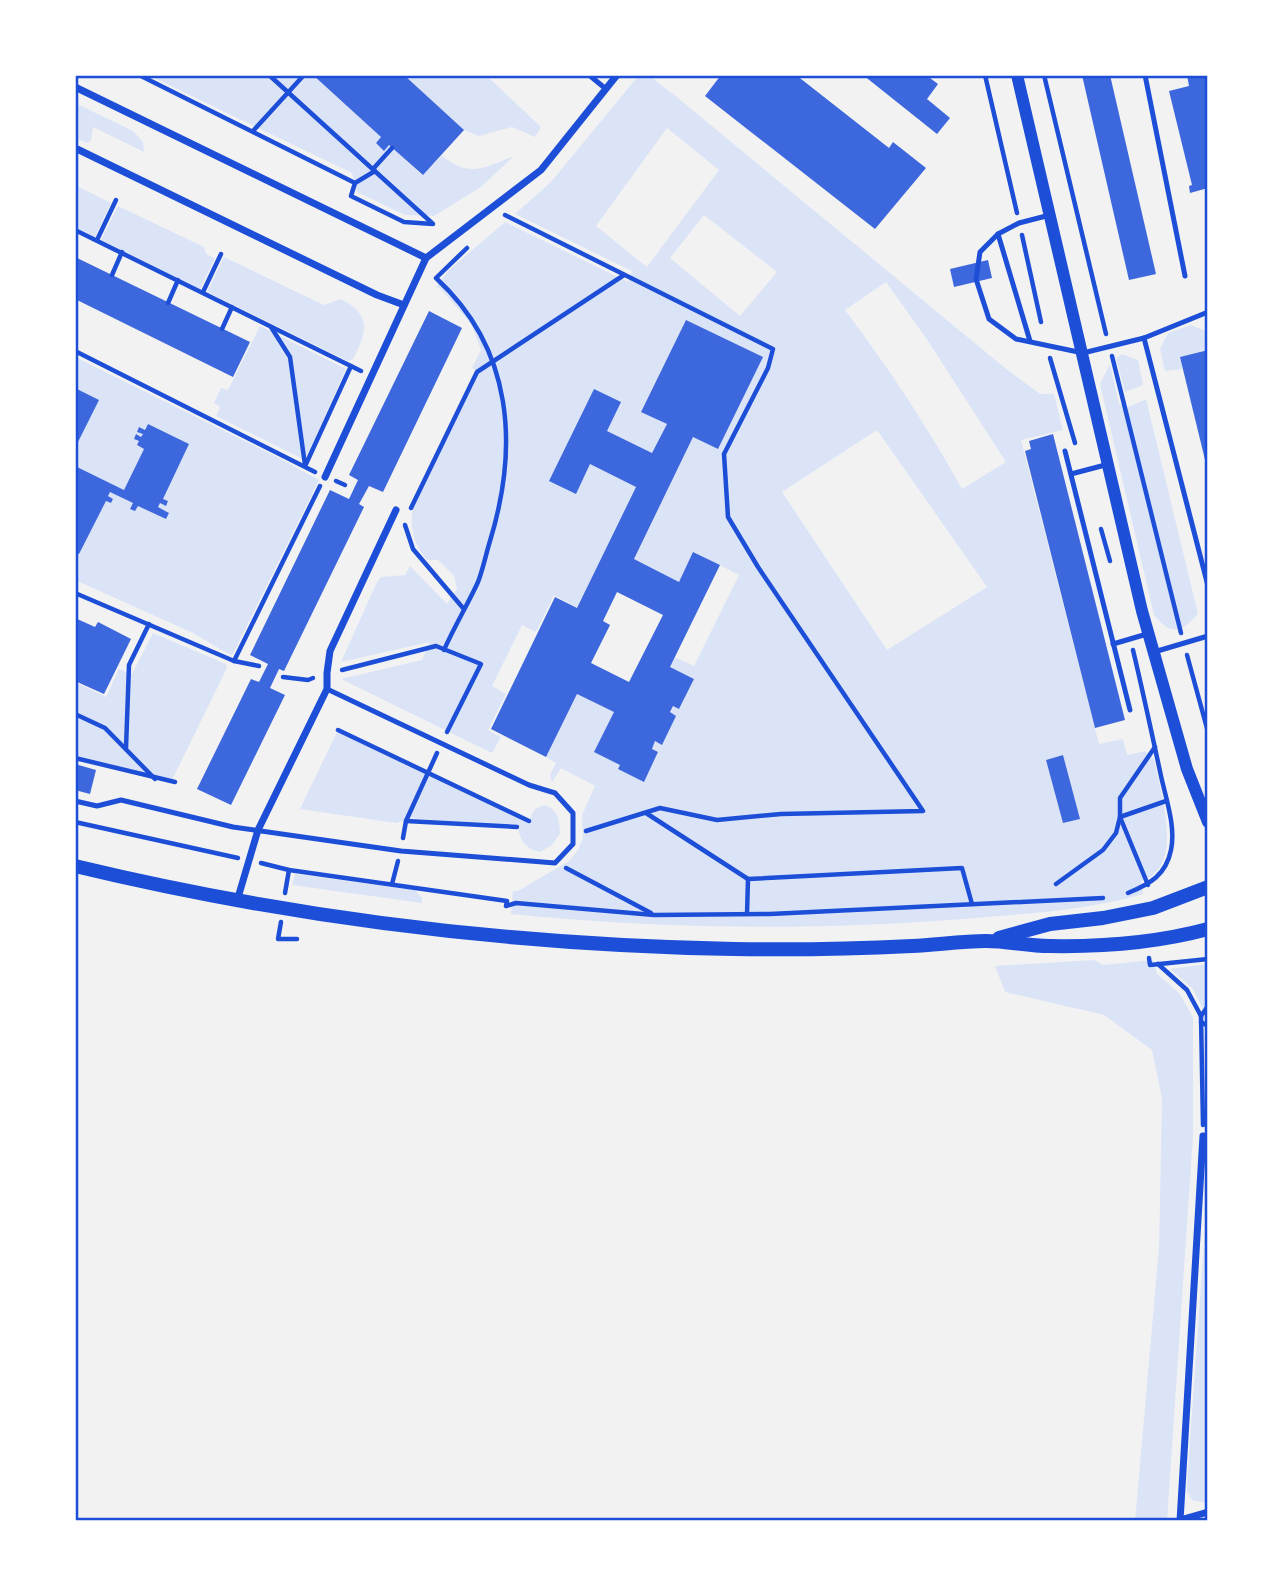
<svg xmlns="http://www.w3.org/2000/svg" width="1283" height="1596" viewBox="0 0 1283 1596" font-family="'Archivo Narrow',sans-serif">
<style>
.green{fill:#dbe4f7;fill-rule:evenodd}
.building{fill:#3d67dc;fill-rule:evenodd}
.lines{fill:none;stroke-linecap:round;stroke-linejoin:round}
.path{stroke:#1d4ed8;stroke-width:4.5}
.service{stroke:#1d4ed8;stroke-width:5}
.minor{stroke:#1d4ed8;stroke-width:7}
.tertiary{stroke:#1d4ed8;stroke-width:12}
.secondary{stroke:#1d4ed8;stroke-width:14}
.neatline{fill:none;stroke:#1d4ed8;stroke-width:2.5}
</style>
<rect width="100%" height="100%" fill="#f2f2f2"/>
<!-- green -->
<g class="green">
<path d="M148 75H313L381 137 376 143 384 150 389 145 422 175 442 156C470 178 484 168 514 156L481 187 434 216 405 215 357 192 352 173Z"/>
<polygon points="404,75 486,75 541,127 535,137 512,127 479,136 464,130"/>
<path d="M639 75H648L673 94 1005 368 1040 394H1054L1063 430 1021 440 1099 744 1123 739 1127 755 1145 751 1154 759C1160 793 1186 868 1141 881L1143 894C1085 911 1023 914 963 919 813 931 661 929 511 914L513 891H518L569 861 578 850 583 838 582 815 595 786 561 768 552 782 550 775 556 763 546 757 577 694 614 712 620 765 618 768 644 781 658 753 652 749 655 741 662 744 673 706 680 708 694 679 670 667 675 657 694 666 739 575 694 552 679 582 634 559 693 437 718 449 762 357 686 320 641 411 667 424 652 453 607 431 590 464 636 487 577 608 554 595 536 632 522 625 492 686 506 694 488 730 501 737 492 753 341 679 422 660 430 642 341 662 377 582 381 577 405 575 410 566 447 604 457 589 454 576 438 560H427C414 545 409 528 413 508L479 372 472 368 481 350 471 324 440 288 436 287 449 270 505 222 628 282 632 271 515 214 551 182ZM667 128 719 170 647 267 596 226ZM704 215 777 272 740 316 670 258ZM886 282 928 341 1006 462 962 489C927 426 888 367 845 310ZM877 430 987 587 887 650 782 492ZM1063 755 1079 819 1063 823 1046 760Z"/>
<polygon points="75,103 133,131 143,142 144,152 93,127 91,141 87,143 75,138"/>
<polygon points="75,185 111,203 95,237 75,227"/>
<polygon points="118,206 204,247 206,254 215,258 200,289 101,240"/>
<path d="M224 257 324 305 341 299C372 315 367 332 353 359L348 361 207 292Z"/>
<polygon points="1191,325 1208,332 1208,349 1181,357 1183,369 1165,371 1160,349 1168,333"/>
<polygon points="260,326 346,369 305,460 216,416 220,407 214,403 221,388 228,390"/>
<polygon points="1122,354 1138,360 1143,385 1125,392 1116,358"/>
<polygon points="75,357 279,458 319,480 233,654 230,655 193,633 75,580 75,553 79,554 106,501 111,503 113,499 108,496 110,492 133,503 135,511 138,506 167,519 169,513 158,507 160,503 166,505 168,501 163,499 189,444 148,424 145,430 139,427 137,432 143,434 141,437 136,434 134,439 139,441 137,446 144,449 124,490 75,466 77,457 75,448 98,400 75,388"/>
<path d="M1110 364 1119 404 1128 407 1146 399 1198 614C1181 632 1172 637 1154 615L1100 384Z"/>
<polygon points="153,633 226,664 227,668 172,780 75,757 75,682 106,697 119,669 132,674"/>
<path d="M338 730 529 821 534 810 544 805C559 810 559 819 560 834L552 845 540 852C524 848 522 842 517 827L411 818 396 823 300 809Z"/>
<polygon points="295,874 415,890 422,898 422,903 292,885"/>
<polygon points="1094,960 1103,965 1153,960 1157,974 1179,993 1193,1017 1193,1136 1167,1521 1135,1521 1159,1247 1162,1098 1152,1050 1104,1015 1005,992 995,966"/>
<polygon points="1208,964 1208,1019 1193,989 1170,969"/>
<polygon points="1208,1212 1208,1503 1192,1500 1187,1491 1187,1482 1206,1213"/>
</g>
<!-- building -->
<g class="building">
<polygon points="313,75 404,75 464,130 423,175 389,145 384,151 376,143 381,137"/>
<polygon points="721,75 796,75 889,148 893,142 926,168 875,229 705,96"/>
<polygon points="863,75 926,75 938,84 927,99 950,118 937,134"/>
<polygon points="1082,75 1110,75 1156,274 1129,280"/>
<polygon points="1187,75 1208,75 1208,188 1190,193 1189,186 1192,185 1169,91 1189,86"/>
<polygon points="75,257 250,342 233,377 75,299"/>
<polygon points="988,260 992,278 954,287 950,269"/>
<polygon points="429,311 462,328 383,492 369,486 359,504 364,507 284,671 279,669 270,688 285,695 231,805 197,789 251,679 259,682 268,664 250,655 330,490 349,499 358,480 349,475"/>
<path d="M686 320 763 357 718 449 693 437 634 559 679 582 693 552 720 565 670 667 694 679 679 709 673 706 670 712 676 716 662 745 655 741 652 749 658 752 644 782 618 769 620 765 594 752 614 712 577 694 546 757 491 729 555 597 577 608 636 487 590 464 576 494 549 481 594 389 621 402 607 431 652 453 667 424 641 412ZM617 592 663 615 629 682 591 663 610 625 603 621Z"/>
<polygon points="1208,350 1208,468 1207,468 1180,357"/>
<polygon points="75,388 99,400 75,448"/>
<polygon points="148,424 189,444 163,499 168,501 166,506 160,503 158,507 169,513 166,519 138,506 135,511 130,509 133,503 110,492 108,496 113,499 111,503 106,501 79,554 75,553 75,466 124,490 144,449 137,445 139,441 134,439 136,434 141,437 143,434 137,432 139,427 145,430"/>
<polygon points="1053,434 1125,720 1095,728 1025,451 1031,449 1029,441"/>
<polygon points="75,618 95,627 98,622 131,639 104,694 75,681"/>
<polygon points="1063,755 1080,819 1063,823 1046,760"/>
<polygon points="75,764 96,770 90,794 75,790"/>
</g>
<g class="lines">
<!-- path -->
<g class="path">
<polyline points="139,75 355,183 351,196 404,222 433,224"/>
<polyline points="269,75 432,223"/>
<polyline points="985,75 1017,213"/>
<polyline points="1044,75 1106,334"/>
<polyline points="253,131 304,75"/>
<polyline points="373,169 392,148"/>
<polyline points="355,183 375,171"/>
<polyline points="505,215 773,349 768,368 724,454 728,517 758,567 923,811 781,814 717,820 660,808 586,831"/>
<polyline points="75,230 361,371"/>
<polyline points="1022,235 1041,322"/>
<polyline points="97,240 116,200"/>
<polyline points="112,275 122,252"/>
<polyline points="203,292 221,254"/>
<polyline points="168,303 178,280"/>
<polyline points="271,327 290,357 305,465"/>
<polyline points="222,329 232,307"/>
<polyline points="75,351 315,472"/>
<polyline points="1112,356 1181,633"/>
<polyline points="1050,358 1075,443"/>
<polyline points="306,464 351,366"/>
<polyline points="336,481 345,485"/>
<polyline points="411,508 477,372 624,275"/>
<polyline points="405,525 413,549 463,608"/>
<polyline points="1101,529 1110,561"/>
<polyline points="75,593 234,661 259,666"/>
<path d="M444 650C454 627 468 604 478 582 483 569 486 554 490 541 519 446 513 349 436 278L467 248"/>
<polyline points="1187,655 1208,732"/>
<polyline points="234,661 320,486"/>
<polyline points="342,670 436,646 481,664 447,732"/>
<polyline points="283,677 308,680 313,678"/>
<polyline points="75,714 105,728 155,779"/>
<polyline points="338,730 529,821"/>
<polyline points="126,748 129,665 149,624"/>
<polyline points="75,758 175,782"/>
<polyline points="646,813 748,879"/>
<polyline points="406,821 517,827"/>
<polyline points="75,822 238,858"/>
<polyline points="403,838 406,821 437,753"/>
<polyline points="261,863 289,870 507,901 506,906 516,903 654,915 770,914 1103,898"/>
<polyline points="566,868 651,913"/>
<polyline points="392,884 398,861"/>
<polyline points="1056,884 1103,850 1116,833 1120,817 1120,798 1155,747"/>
<polyline points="1148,885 1120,817 1166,801"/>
<polyline points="285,893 289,870"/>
<path d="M1128 893C1150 884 1166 875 1171 850 1176 827 1166 799 1161 776 1152 734 1143 692 1133 650"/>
<polyline points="747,914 748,879 962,868 972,904"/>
<polyline points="281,922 278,939 297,939"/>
<polyline points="1149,958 1150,965 1208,959"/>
<polyline points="1158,964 1187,990 1201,1016 1203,1125"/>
<polyline points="1201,1016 1208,1006"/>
<polyline points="1201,1022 1208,1026"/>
</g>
<!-- service -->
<g class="service">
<polyline points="589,75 606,89"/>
<polyline points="1145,75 1185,276"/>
<polyline points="1050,215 1019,223 998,234 980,252 976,279 989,319 1016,339 1083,353 1144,338 1208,312"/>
<polyline points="998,234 1030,341"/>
<polyline points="1144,338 1208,586"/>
<polyline points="1065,451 1130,710"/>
<polyline points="1071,474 1109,464"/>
<polyline points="1113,644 1147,634"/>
<polyline points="1154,652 1208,636"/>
<polyline points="75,801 97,806 121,800 233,827 401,851 555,863 573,844 573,813 555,793 529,785 327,689"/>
</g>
<!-- minor -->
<g class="minor">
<polyline points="75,87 426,258"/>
<polyline points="75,148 377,295 404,305"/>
<polyline points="325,477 426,258 541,170 617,75"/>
<polyline points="237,901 258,830 327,689 327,673 330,651 396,510"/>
<polyline points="1180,1520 1208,1512"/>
<polyline points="1180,1521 1203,1136"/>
</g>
<!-- tertiary -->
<polyline class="tertiary" points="1017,75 1142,611 1187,769 1208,822"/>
<!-- secondary -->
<g class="secondary">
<path d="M75 866C291 918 512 945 734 949 793 950 852 949 912 946 936 945 961 941 986 941 1007 941 1028 946 1049 946 1103 947 1156 943 1208 929"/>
<polyline points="999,938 1050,924 1103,918 1153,908 1208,887"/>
</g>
</g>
<!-- border -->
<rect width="1283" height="1596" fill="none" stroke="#ffffff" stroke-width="154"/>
<rect x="77" y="77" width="1129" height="1442" class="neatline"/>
</svg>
